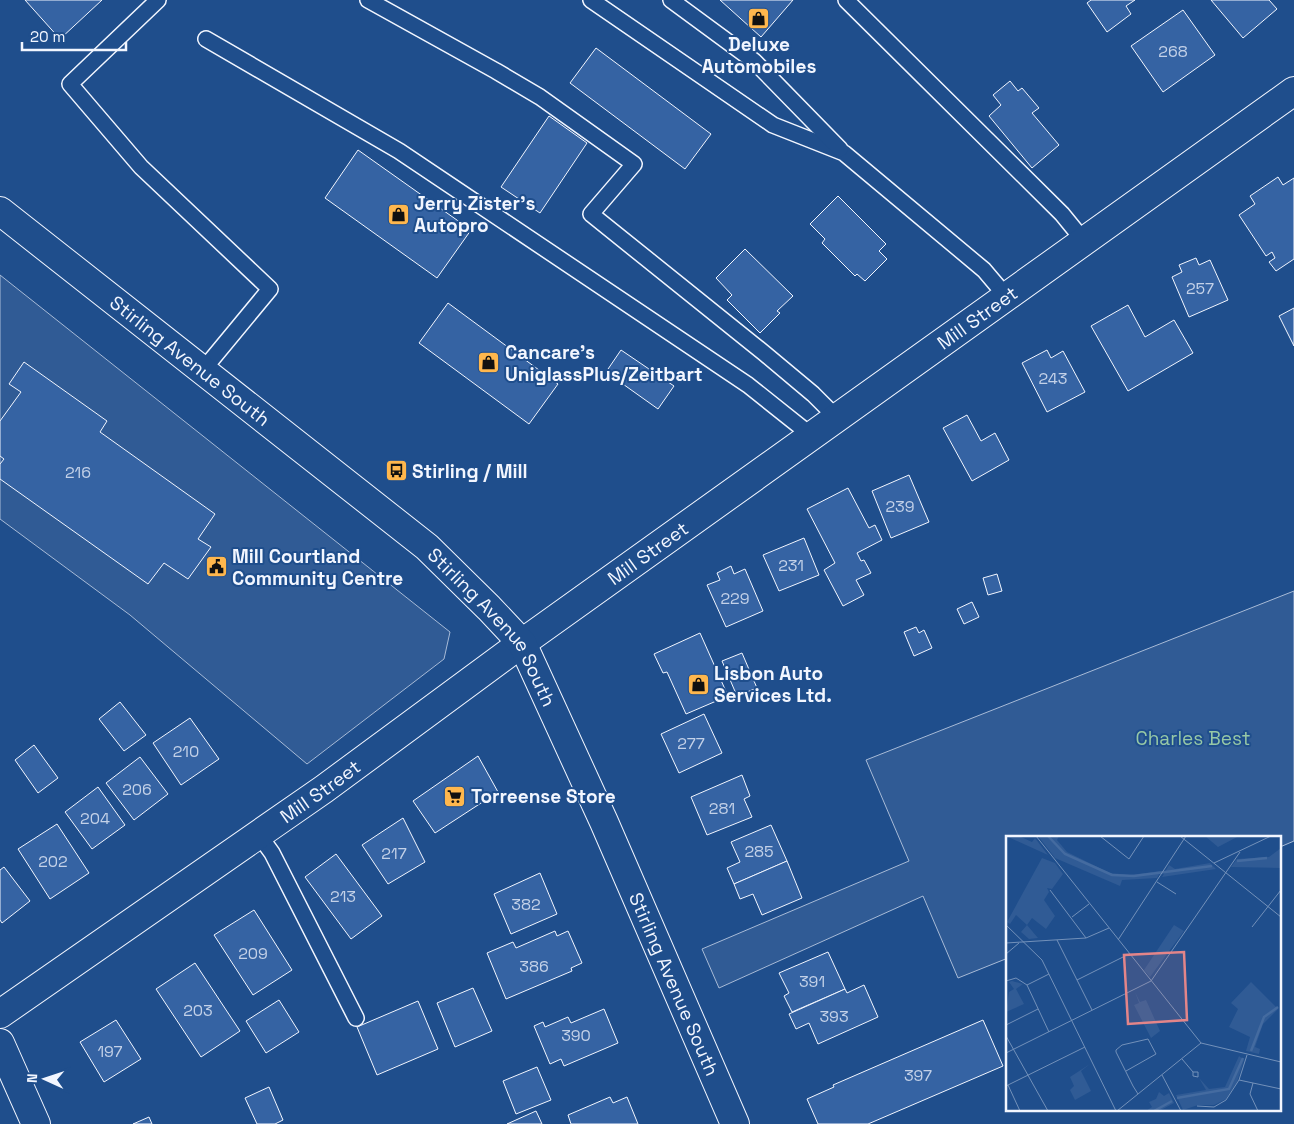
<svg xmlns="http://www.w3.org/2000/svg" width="1294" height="1124" viewBox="0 0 1294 1124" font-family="'Space Grotesk',sans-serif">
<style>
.green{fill:#305b95;stroke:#a8bbd7}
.building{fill:#3563a3;stroke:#f2f6ff}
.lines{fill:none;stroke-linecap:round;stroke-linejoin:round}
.service-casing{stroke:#f2f6ff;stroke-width:18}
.minor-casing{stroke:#f2f6ff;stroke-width:30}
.tertiary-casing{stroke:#f2f6ff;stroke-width:30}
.service{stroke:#1f4e8c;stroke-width:15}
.minor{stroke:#1f4e8c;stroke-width:28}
.tertiary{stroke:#1f4e8c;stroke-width:28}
.labels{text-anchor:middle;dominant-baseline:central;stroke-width:4;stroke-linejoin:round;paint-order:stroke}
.number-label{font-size:16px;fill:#c3d1e8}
.poi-label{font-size:19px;font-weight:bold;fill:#f2f6ff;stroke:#1f4e8c;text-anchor:start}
.street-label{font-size:19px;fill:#f2f6ff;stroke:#1f4e8c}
.park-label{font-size:19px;fill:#97c8a6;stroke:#1f4e8c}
.inset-river{fill:none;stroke:#446ba0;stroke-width:2.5}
.inset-road{fill:none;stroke:#7391ba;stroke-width:1}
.view{fill:#e38589;fill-opacity:0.15;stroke:#e38589;stroke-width:2.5}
.inset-edge{fill:none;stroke:#f2f6ff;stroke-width:2.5}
</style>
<rect width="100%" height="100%" fill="#1f4e8c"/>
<!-- green -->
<g class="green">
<polygon points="0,275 450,632 444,659 307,764 130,615 0,519"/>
<polygon points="1294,591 1294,841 1280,847 1280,838 1008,838 1008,958 958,978 923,896 719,988 702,949 909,861 866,760"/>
</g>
<!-- building -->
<g class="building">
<polygon points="25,0 102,0 60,39"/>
<polygon points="720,0 793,0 761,37"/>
<polygon points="1091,0 1135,0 1126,6 1131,14 1107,32 1087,3"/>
<polygon points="1211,0 1269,0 1277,9 1243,38"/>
<polygon points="1183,10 1215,55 1163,92 1131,46"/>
<polygon points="596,48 711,134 685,169 570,83"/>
<polygon points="1010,81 1018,91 1022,88 1039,108 1032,113 1059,145 1032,168 989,116 1001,105 993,95"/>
<polygon points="549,116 587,143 540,213 501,187"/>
<polygon points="358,150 471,230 437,278 325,198"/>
<polygon points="1278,177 1283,185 1294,178 1294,259 1276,271 1269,262 1275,258 1272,252 1266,256 1239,215 1255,204 1250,196"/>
<polygon points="838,196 886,244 879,251 887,259 865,281 857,274 855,276 822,243 825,239 810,224"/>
<polygon points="745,249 793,296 777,311 780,313 760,333 727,300 732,295 716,278"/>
<polygon points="1196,258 1199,265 1210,260 1228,300 1189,317 1172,277 1182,272 1179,265"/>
<polygon points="448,303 558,384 529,424 419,343"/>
<polygon points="1128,305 1145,337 1174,320 1193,353 1128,391 1091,326"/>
<polygon points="1294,308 1294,346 1279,316"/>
<polygon points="621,350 674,386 658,409 606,372"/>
<polygon points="1047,350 1051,358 1063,351 1085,392 1047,412 1022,363"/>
<polygon points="24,362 107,421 100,432 215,514 198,539 211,547 188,579 164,563 148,584 0,479 0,464 4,459 0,456 0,421 21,392 9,384"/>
<polygon points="967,415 981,441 995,433 1009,460 972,481 943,428"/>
<polygon points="909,475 929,522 891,538 872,491"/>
<polygon points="848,488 869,528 875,525 882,540 857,553 861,561 864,560 871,573 856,580 864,595 843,606 824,570 835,563 807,509"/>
<polygon points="804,538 819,575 779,591 763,555"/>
<polygon points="731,566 734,574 745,569 763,611 726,627 707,585 720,580 717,573"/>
<polygon points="997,574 1002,591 988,595 983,578"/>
<polygon points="972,602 979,617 964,624 957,609"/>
<polygon points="916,627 919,633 924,630 932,648 914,656 904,632"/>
<polygon points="700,633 728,696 686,714 667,672 663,673 654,654"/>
<polygon points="742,653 757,688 737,696 722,661"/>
<polygon points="120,702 146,735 124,751 99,719"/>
<polygon points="704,714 722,753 679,773 661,734"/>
<polygon points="190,718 219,759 181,785 153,743"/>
<polygon points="34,745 58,778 38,793 15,760"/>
<polygon points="478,756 498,792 435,833 413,801"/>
<polygon points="140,757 168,794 134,820 106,783"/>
<polygon points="742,775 750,796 744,799 752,817 707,835 691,797"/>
<polygon points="98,787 125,825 92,849 65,812"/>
<polygon points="403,818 425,862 388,884 362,845"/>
<polygon points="57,824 89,873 50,899 18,849"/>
<polygon points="771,825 787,861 734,884 727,868 740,862 731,842"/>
<polygon points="336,854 382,916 351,939 305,877"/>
<polygon points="787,861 802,898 762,915 753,894 740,899 734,884"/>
<polygon points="4,867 30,901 2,923 0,920 0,870"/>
<polygon points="540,873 557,914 511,934 494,894"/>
<polygon points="254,910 292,970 253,995 214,935"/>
<polygon points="555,931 557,936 568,931 582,963 571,968 572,971 506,999 487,953 513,942 516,948"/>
<polygon points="828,952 845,989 792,1012 784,996 789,993 779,973"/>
<polygon points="195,963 240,1031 201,1057 156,989"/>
<polygon points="864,985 878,1017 818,1044 809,1023 796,1029 789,1014 845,989 847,993"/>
<polygon points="473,988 492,1031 455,1047 437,1003"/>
<polygon points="279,1000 299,1032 266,1053 246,1021"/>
<polygon points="418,1001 438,1049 377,1075 357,1027"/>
<polygon points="604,1009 618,1043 564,1066 561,1059 550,1064 534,1026 543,1022 545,1027 568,1017 571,1023"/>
<polygon points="116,1020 141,1059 104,1082 80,1042"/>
<polygon points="983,1020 1003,1066 868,1124 818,1124 807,1099 834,1087 833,1085"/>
<polygon points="537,1067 551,1100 516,1114 503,1081"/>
<polygon points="269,1087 283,1120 275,1124 257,1124 245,1098"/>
<polygon points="610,1097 613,1103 627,1097 638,1124 571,1124 568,1115"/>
<polygon points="536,1111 542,1124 507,1124"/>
<polygon points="149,1117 152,1124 133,1124"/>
</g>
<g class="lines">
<defs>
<g id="service">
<polyline points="158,0 70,84 141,167 270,289 203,370"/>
<polyline points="368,0 496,71 540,97 634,164 591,214 764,353 813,394 836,417"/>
<polyline points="591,0 773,125 844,153 984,270 1006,296"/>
<polyline points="671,0 754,61 840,149"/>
<polyline points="846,0 1062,214 1084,241"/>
<polyline points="206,39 399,151 748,385 812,436"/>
<polyline points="259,835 272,853 356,1018"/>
</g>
<g id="minor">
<path id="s1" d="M0 1014 324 789 522 643 1294 91"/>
<polyline points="0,1043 36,1124"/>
</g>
<g id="tertiary">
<path id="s2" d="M0 211 427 547 489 608 522 643 604 822 735 1124"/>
</g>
</defs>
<!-- service casing -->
<use href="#service" class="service-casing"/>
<!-- minor casing -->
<use href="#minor" class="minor-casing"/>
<!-- tertiary casing -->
<use href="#tertiary" class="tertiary-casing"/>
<!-- service -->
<use href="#service" class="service"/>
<!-- minor -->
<use href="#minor" class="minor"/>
<!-- tertiary -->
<use href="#tertiary" class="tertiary"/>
</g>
<!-- icons -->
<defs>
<symbol id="shop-square" viewBox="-11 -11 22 22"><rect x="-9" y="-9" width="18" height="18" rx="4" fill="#ffb74d" stroke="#1f4e8c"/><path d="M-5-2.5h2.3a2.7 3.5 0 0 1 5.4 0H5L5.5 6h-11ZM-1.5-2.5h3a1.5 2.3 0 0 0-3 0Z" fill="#111"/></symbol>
<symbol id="bus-square" viewBox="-11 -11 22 22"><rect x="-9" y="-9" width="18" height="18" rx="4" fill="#ffb74d" stroke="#1f4e8c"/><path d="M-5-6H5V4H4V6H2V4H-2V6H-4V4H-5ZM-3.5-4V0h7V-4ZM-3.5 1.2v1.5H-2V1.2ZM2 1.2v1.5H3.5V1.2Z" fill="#111"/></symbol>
<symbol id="civic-square" viewBox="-11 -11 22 22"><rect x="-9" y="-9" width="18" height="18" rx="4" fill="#ffb74d" stroke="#1f4e8c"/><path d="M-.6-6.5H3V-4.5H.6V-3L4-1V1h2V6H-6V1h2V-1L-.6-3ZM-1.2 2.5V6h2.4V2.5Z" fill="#111"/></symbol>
<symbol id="supermarket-square" viewBox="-11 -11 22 22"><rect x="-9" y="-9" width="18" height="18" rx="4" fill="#ffb74d" stroke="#1f4e8c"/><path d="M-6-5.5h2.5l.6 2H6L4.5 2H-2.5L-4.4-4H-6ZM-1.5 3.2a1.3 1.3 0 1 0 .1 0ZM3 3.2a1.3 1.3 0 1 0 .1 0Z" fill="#111"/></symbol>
</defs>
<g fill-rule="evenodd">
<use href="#shop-square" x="746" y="6" width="25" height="25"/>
<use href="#shop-square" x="386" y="202" width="25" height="25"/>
<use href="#shop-square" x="476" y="350" width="25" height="25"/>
<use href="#bus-square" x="384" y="458" width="25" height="25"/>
<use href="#civic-square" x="204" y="554" width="25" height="25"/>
<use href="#shop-square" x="686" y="672" width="25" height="25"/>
<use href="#supermarket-square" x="442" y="784" width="25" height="25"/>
</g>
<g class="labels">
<!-- number labels -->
<g class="number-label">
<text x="1173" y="51">268</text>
<text x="1200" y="288">257</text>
<text x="1053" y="378">243</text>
<text x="78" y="472">216</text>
<text x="900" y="506">239</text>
<text x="791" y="565">231</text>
<text x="735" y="598">229</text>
<text x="691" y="743">277</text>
<text x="186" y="751">210</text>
<text x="137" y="789">206</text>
<text x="722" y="808">281</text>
<text x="95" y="818">204</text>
<text x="759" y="851">285</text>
<text x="394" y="853">217</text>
<text x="53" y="861">202</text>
<text x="343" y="896">213</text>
<text x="526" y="904">382</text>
<text x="253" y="953">209</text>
<text x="534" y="966">386</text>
<text x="812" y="981">391</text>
<text x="198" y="1010">203</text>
<text x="834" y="1016">393</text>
<text x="576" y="1035">390</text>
<text x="110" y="1051">197</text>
<text x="918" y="1075">397</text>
</g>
<!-- poi labels -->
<g class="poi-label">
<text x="759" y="44" text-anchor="middle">Deluxe<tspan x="759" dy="22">Automobiles</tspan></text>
<text x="414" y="203">Jerry Zister's<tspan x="414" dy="22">Autopro</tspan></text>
<text x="505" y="352">Cancare's<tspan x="505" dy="22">UniglassPlus/Zeitbart</tspan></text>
<text x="412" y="471">Stirling / Mill</text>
<text x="232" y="556">Mill Courtland<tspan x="232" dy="22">Community Centre</tspan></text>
<text x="714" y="673">Lisbon Auto<tspan x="714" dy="22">Services Ltd.</tspan></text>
<text x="471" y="796">Torreense Store</text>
</g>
<!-- street labels -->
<g class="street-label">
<text stroke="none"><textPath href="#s1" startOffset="1200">Mill Street</textPath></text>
<text stroke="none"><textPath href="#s2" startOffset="242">Stirling Avenue South</textPath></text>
<text stroke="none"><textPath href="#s1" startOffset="795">Mill Street</textPath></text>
<text stroke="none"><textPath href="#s2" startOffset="648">Stirling Avenue South</textPath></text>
<text stroke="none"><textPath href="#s1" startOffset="390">Mill Street</textPath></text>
<text stroke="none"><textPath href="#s2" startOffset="1052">Stirling Avenue South</textPath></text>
</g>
<!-- park labels -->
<g class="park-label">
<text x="1193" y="738">Charles Best</text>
</g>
</g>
<!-- overview -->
<g transform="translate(1006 836)">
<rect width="275" height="275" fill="#1f4e8c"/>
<path d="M0 0H13L26 6 29 2 42 19ZM32 0H53L51 4 61 16 104 37 124 39 155 35 151 42 116 44 114 50 49 22ZM199 0H233L212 11ZM275 12V32L225 31 231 23 263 21ZM36 22 49 27 57 38 46 53 41 52 43 56 38 64 49 80 40 93 26 82 21 89 32 102 23 103 15 96 21 89 10 79 4 88 1 86ZM204 27 210 33 156 41 163 29 169 33ZM168 89 178 95 144 141 138 134ZM6 145 17 148 10 153 18 168 0 176 3 156 8 153 3 146ZM245 146 272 173 257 188 249 211 254 213 253 218 240 215 244 201 223 191 232 173 225 167ZM129 156 134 166 140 164 154 195 145 202 128 169 133 167ZM233 220 238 224 231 246 220 263 208 269H192L177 274 170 259 200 254 193 242 203 253 219 251ZM84 228 75 235 85 255 69 264 64 254 68 250 64 241ZM153 256 158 260 163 257 168 267 153 275H140L146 271 143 266 150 263Z" fill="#305b95"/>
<path class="inset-river" d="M42 0 59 18 106 39 128 40 206 30M231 25 261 22M245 215 258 181 272 171M171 262 223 253 237 222M148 275 166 265"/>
<path class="inset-road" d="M30 0 195 207 275 226M94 0 123 23 138 0M174 0 275 81M208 27 265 0M151 46 170 58M44 54 80 102M66 81 83 68M0 89 36 124 110 275M246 91 275 54M51 104 86 174M112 104 180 0M0 107 80 102 103 92M0 118 13 107M71 144 123 118M0 145 10 142 21 149 43 196M21 149 43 138M0 189 32 173M0 200 42 275M0 217 145 145 234 16M176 223 187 236V240L192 241V236H187M120 235 150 218 142 203 116 209 110 214V216L127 250 132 258M156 239 175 275M233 244 275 253M247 247 244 258 252 275M2 249 14 275M0 250 79 211M191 270 208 271 220 264 233 244 241 219M111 275 195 207"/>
<path class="view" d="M178 116 181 184 122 188 118 119Z"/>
<rect width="275" height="275" class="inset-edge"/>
</g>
<!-- north arrow -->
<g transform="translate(45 1079) rotate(273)" stroke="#1f4e8c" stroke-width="4" paint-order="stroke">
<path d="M0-4L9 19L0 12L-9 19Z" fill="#f2f6ff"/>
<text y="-8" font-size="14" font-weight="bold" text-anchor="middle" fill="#f2f6ff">N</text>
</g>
<!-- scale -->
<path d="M22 42v8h104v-8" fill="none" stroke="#f2f6ff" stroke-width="2.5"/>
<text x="30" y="42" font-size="15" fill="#f2f6ff" stroke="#1f4e8c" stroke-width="4" paint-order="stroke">20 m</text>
</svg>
